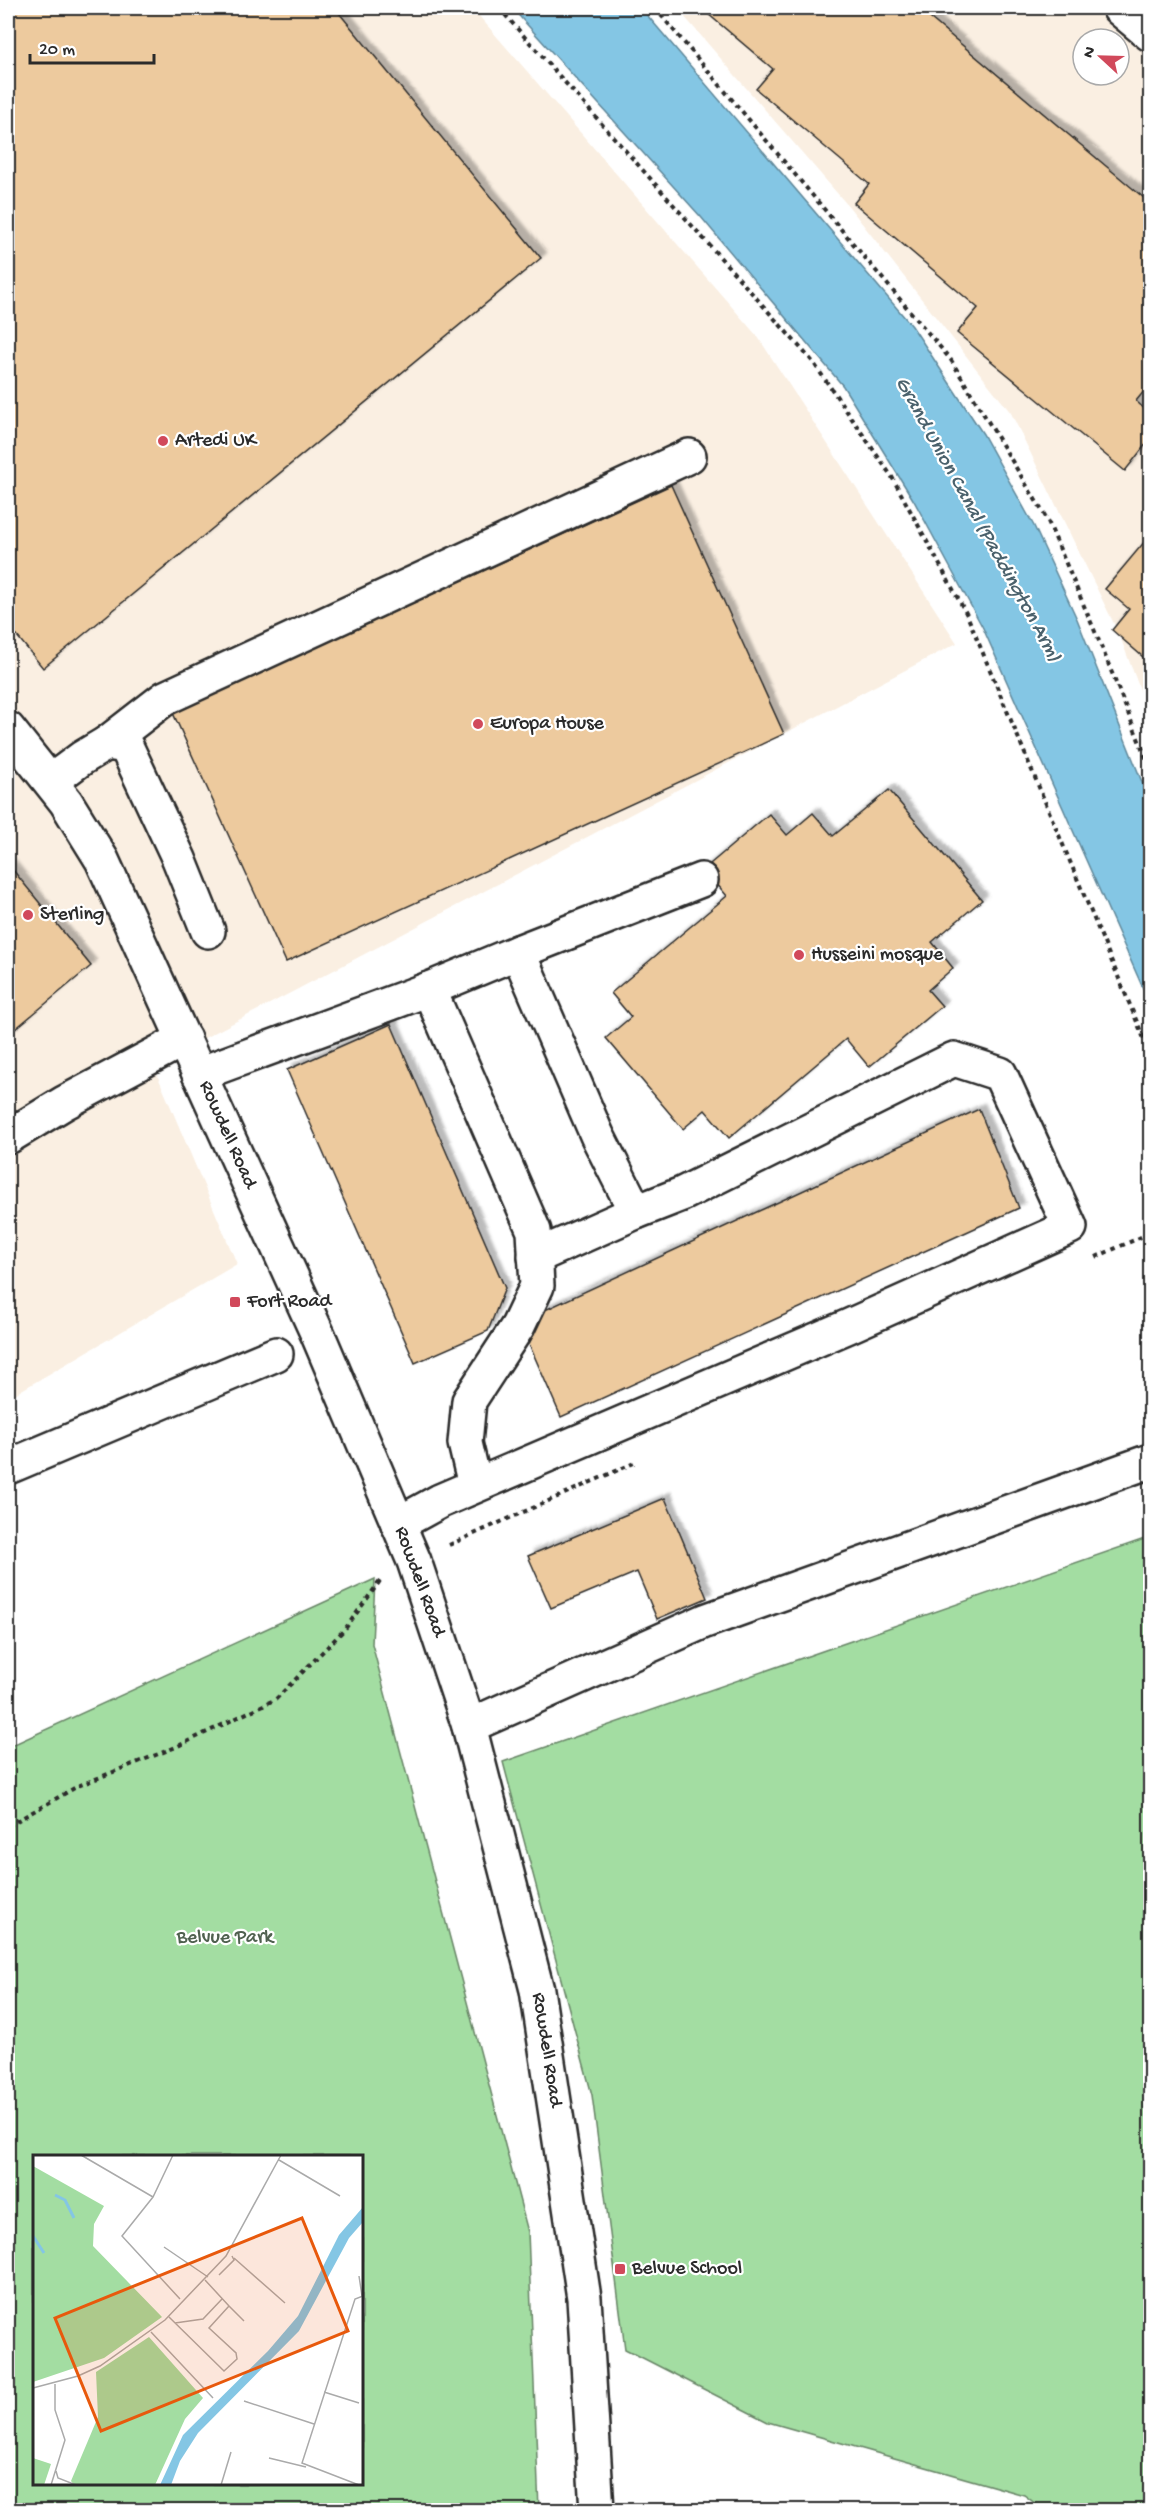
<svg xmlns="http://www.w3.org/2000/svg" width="1158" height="2518" viewBox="0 0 1158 2518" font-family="'Gochi Hand',sans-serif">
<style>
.built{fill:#faefe2;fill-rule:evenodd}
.green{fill:#a3dda2;stroke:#678466;stroke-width:1.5;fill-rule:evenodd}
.water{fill:#84c6e4;stroke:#60889a;stroke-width:1.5}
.building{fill:#edca9e;stroke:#2b2b2b;stroke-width:1.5;filter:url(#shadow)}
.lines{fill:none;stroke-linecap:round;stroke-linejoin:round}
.minor-casing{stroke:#2b2b2b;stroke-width:38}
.path{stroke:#2b2b2b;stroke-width:4;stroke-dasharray:4.5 4.5;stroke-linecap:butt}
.minor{stroke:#fff;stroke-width:33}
.poi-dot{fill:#d1495b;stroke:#fff;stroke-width:2}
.labels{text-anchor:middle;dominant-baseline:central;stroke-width:4.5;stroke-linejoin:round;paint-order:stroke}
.poi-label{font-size:20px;fill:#2b2b2b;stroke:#fff;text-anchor:start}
.street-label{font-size:20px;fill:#2b2b2b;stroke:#fff}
.park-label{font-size:20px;fill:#4f604f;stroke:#fff}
.water-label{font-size:21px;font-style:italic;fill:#4a616c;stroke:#fff}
.inset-river{fill:none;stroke:#84c6e4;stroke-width:3}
.inset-road{fill:none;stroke:#aaa;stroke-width:1.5}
.view{fill:#e8590c;fill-opacity:0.15;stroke:#e8590c;stroke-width:3}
.inset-edge{fill:none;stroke:#2b2b2b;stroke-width:3}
</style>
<defs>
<filter id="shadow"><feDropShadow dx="5.5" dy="-5.5" stdDeviation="1.5" flood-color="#0004"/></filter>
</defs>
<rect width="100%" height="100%" fill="#fff"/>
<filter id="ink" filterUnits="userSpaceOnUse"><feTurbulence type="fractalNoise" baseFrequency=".0167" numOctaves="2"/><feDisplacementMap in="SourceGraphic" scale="12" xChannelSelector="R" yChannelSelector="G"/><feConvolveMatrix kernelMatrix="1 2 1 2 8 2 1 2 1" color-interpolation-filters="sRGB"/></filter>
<g filter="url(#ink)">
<!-- built -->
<g class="built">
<polygon points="8,8 472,8 758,337 957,643 153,1065 237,1264 8,1398"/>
<path d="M677 8H1150V716L1119 634 1011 413 850 208ZM1083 39H1119V75H1083Z"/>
</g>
<!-- green -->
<g class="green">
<polygon points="1150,1537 1150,2510 1044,2510 1024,2495 768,2422 625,2349 592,2095 503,1762"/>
<path d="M375 1579 372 1644 528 2232 539 2510H8V1747ZM34 2156H362V2484H34Z"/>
</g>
<!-- water -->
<polygon class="water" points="512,8 641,8 912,326 983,434 1034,526 1077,619 1150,802 1150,1004 983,628 914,501 843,386 701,217"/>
<!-- building -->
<g class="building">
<polygon points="8,8 335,8 541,258 43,668 8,625"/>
<polygon points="701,8 918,8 1150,203 1150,384 1136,401 1150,414 1150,439 1125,471 957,333 978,308 854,203 869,184 756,89 773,69"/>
<polygon points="671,485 784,734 286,962 173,713"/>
<polygon points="1146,540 1150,544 1150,663 1112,630 1129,609 1105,589"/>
<polygon points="889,790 982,900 932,942 953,968 928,990 942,1006 869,1067 846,1039 729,1138 705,1110 683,1129 606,1038 631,1017 611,993 727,896 704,869 769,814 787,835 813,813 833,836"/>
<polygon points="8,864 91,966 8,1035"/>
<polygon points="391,1024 505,1288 488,1331 415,1363 287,1070"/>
<polygon points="979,1109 1019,1208 561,1417 529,1344 545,1310"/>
<polygon points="665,1498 707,1598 657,1619 637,1572 551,1608 528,1556"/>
</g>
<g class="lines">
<defs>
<g id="minor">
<polyline points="1119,8 1150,34"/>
<polyline points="8,729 66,802 102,860 318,1335 414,1561 469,1726 537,1990 584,2298 597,2510"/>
<polyline points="107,743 165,698 689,456"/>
<polyline points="51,781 82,758 107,743 126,746 179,859 208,931"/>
<polyline points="518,952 701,880"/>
<polyline points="429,989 534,1231 537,1286 518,1326 469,1401 465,1443 475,1485"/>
<polyline points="199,1074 429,989 518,952 597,1135 636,1212 682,1194 954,1059 1000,1074 1070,1227 849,1326 440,1501 398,1524"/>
<polyline points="8,1137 64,1103 184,1039"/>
<polyline points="535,1257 636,1212"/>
<polyline points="8,1467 276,1354"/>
<polyline points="469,1726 705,1621 1150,1461"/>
</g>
</defs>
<!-- minor casing -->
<use href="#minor" class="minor-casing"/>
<!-- path -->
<g class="path">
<polyline points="499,8 813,362 892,477 967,615 1150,1053"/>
<polyline points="655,8 951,360 1047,519 1102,648 1150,768"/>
<polyline points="1096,1257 1150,1233"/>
<polyline points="449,1545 634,1463"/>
<polyline points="8,1826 78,1786 176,1747 276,1699 345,1629 380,1581"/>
</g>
<!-- minor -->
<use href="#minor" class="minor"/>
</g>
</g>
<!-- markers -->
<g class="poi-dot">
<circle cx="163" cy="441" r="6"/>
<circle cx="478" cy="724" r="6"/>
<circle cx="28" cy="915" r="6"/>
<circle cx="799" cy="955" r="6"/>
<rect x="229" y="1296" width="12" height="12" rx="3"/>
<rect x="614" y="2263" width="12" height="12" rx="3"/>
</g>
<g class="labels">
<!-- poi labels -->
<g class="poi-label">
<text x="175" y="441">Artedi UK</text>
<text x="490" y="724">Europa House</text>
<text x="40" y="915">Sterling</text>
<text x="811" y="955">Husseini mosque</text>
<text x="247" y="1302">Fort Road</text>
<text x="632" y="2269">Belvue School</text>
</g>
<!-- street labels -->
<g class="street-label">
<text transform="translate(227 1135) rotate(66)">Rowdell Road</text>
<text transform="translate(419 1582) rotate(70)">Rowdell Road</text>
<text transform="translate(546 2050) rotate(81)">Rowdell Road</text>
</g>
<!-- park labels -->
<g class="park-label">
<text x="225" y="1938">Belvue Park</text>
</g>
<!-- water labels -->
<g class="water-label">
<text transform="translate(977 520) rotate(61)">Grand Union Canal (Paddington Arm)</text>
</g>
</g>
<!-- overview -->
<g transform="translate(33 2155)">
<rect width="330" height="330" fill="#fff"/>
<path d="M0 11 71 51 61 69 60 91 129 162 71 203 0 227ZM116 182 170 243 152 264 122 330H41L38 326 65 262 63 217ZM0 303 18 309 11 330H0Z" fill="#a3dda2"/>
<path d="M330 52V67L316 83 266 176 165 278 147 306 138 330H127L150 280 235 196 265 161 306 80Z" fill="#84c6e4"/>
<path class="inset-river" d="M22 40 32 45 41 63M0 81 11 98"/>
<path class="inset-road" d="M48 0 120 42M140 0 120 42 89 81 147 144M246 5 307 41M131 92 175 122M201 103 252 148M186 120 201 105 199 101M326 121 329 141M196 151 211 166M136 162 191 216 204 204 203 198 176 173 196 151 172 125M142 168 170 164 189 144M118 177 180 243M0 233 45 221 67 211 132 165 193 101 248 0M291 237 326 248M211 246 281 269M236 303 273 312M23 316 25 323 43 330M18 330 32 285 22 255V229M188 330 198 297M326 330 269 308 322 144 330 141"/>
<path class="view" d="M269 63 315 176 68 276 22 163Z"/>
<rect width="330" height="330" class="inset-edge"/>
</g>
<!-- margin -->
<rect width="1158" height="2518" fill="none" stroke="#fff" stroke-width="30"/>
<rect x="15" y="15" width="1128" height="2488" fill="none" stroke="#2b2b2b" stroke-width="2" filter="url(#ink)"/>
<!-- north arrow -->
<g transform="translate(1101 57) rotate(292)"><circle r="28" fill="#ffffff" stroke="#aaaaaa" stroke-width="1.5"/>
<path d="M0-4.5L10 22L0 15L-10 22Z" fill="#d1495b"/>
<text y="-9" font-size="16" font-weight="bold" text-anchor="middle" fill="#2b2b2b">N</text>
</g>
<!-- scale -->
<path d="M30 54v9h124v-9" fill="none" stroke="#2b2b2b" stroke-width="3"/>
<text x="39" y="54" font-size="18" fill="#2b2b2b" stroke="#ffffff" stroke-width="4.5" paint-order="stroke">20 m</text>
</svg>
